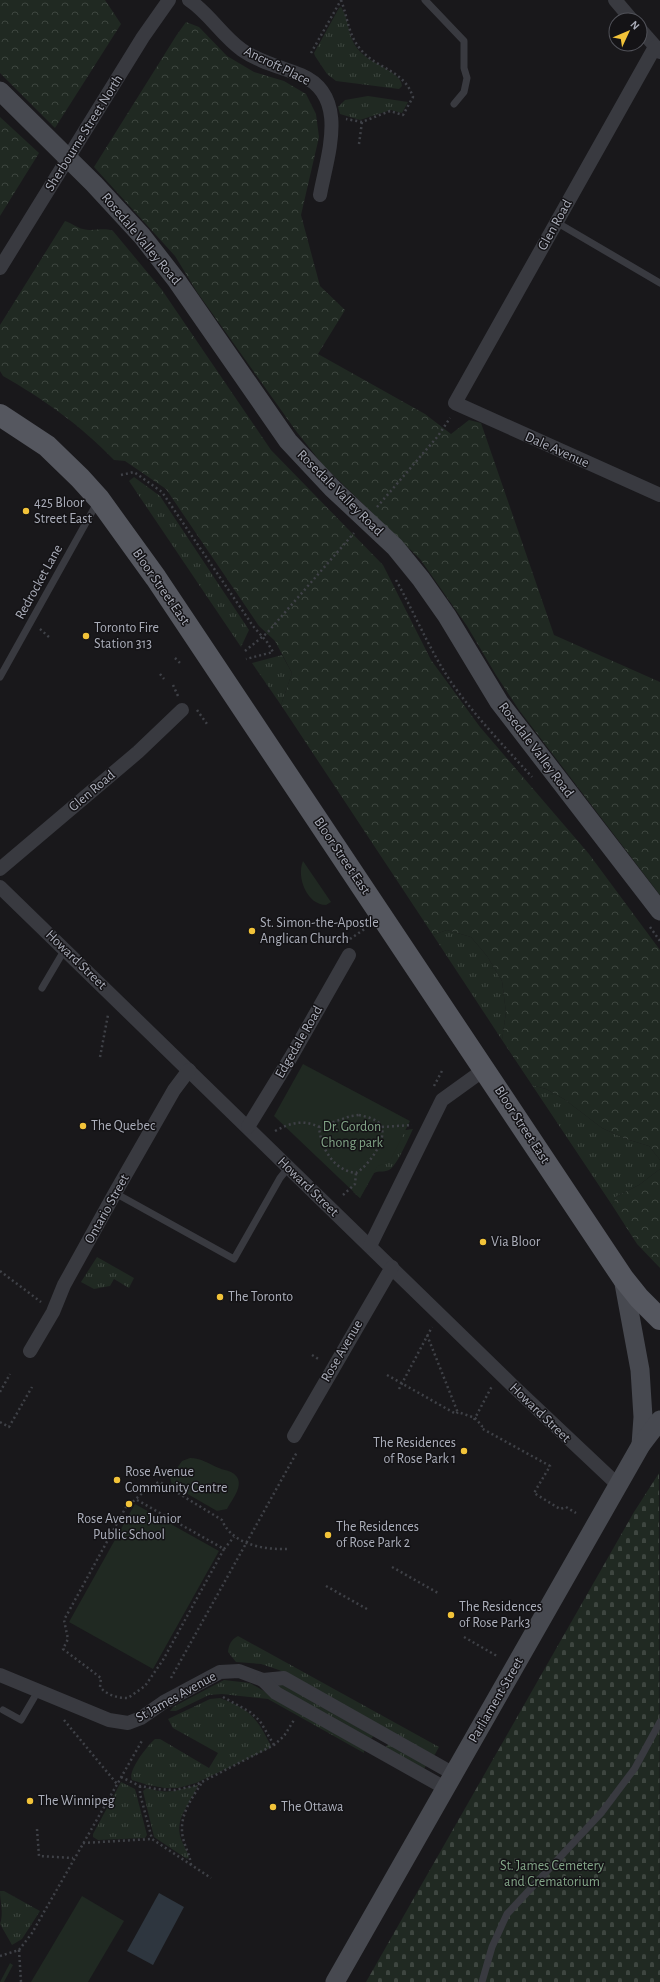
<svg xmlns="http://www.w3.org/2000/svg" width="660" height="1982" viewBox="0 0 660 1982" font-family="'Alegreya Sans',sans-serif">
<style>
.grass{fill:url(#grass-tufts)}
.forest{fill:url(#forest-crowns)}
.cemetery{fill:url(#cemetery-stones)}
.green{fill:#202922}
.water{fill:#2e363f}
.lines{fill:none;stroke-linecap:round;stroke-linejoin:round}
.path{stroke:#3f4147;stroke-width:2.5;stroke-dasharray:2 3;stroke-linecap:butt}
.lane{stroke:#393a40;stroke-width:7}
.street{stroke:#393a40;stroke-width:14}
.secondary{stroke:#474950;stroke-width:19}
.primary{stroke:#55575f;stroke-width:22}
.poi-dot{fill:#f2c339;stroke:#141316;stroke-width:1.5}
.labels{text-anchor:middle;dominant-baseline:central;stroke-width:3;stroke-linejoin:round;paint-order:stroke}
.street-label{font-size:14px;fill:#abaeba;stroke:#141316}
.poi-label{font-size:14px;fill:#abaeba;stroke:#141316;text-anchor:start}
.park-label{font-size:14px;fill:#82a587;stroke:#141316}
</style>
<defs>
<pattern id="grass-tufts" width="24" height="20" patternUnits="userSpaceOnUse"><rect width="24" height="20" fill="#202922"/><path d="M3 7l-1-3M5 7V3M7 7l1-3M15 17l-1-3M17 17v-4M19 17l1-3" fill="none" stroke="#3e4640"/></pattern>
<pattern id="forest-crowns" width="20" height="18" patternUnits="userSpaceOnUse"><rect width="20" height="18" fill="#202922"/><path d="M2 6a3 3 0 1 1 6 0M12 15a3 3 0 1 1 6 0" fill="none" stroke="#3e4640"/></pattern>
<pattern id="cemetery-stones" width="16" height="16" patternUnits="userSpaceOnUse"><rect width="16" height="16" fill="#202922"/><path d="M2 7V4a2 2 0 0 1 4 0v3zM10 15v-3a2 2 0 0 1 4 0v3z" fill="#3e4640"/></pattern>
</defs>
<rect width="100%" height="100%" fill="#19181b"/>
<!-- grass -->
<g class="grass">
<path d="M341 7C352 24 345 40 365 56 374 64 402 73 402 86L399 89 336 81 327 74 315 56 314 53 339 8Z"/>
<polygon points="368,96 408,102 402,113 391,110 360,120 340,114 338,107 345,100"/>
<polygon points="134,477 160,496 249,630 241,647 129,481"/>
<polygon points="282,655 292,673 281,705 252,663"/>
<polygon points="447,930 471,937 487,956 502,981 506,1012 502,1040 433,935"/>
<polygon points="532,1085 546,1089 564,1099 602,1128 626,1139 649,1146 660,1160 660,1169 639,1185 617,1196 612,1205"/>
<path d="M413 1129C408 1139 397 1166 389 1170 383 1173 379 1170 374 1173L360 1198 353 1192 357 1190 399 1131Z"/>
<polygon points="97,1257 134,1278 129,1288 114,1279 110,1286 94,1289 81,1282"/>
<path d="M238 1636 439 1747 434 1756 279 1670 261 1664 236 1662 228 1652C229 1644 231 1640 238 1636Z"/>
<polygon points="224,1680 250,1683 364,1749 364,1753 268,1699 222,1694 209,1695 176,1711 170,1711 173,1707"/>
<polygon points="280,1682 373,1736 372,1738 370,1739 278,1687"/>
<path d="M220 1698C250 1709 257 1718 271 1746L268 1749 196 1783 178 1788H165L148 1785 132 1780C127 1771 148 1745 155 1739H160L209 1768 218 1753 173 1728 168 1719 210 1699Z"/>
<polygon points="388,1744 427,1764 424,1769 388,1750 386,1747"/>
<polygon points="121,1782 135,1789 147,1835 145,1838 98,1840 93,1837 93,1834"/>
<path d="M198 1785C191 1804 174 1817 181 1839 183 1845 187 1850 189 1857L187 1859 154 1837 143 1791 147 1788C171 1795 175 1790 198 1785Z"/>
<path d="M0 1891H4L40 1911 22 1939 12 1945 0 1924C4 1913 0 1902 0 1891Z"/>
</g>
<!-- forest -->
<g class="forest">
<polygon points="0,0 105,0 121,24 55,128 0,73"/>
<polygon points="186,22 199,27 227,56 254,72 284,81 306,94 316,114 319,137 301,215 320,286 345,310 318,354 425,414 451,434 469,420 481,423 554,635 660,682 660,895 519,710 496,675 467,626 420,559 323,465 296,431 254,372 197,292 175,256 94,167 176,36"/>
<polygon points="0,117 39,153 0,216"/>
<path d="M65 221C72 223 77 228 83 229 94 232 102 227 113 231L162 290 271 450 383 565 431 660 480 727 589 854 660 950V1160L649 1146 626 1139 602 1128 564 1099 546 1089 532 1085 502 1040 506 1012 502 981 487 956 471 937 447 930 433 935 281 705 292 673 275 641 259 626 166 489 125 461 114 460C80 425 45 400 3 376L0 371V325Z"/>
<polygon points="660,1169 660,1268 637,1244 612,1205 617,1196 639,1185"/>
</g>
<!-- cemetery -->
<polygon class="cemetery" points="659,1473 660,1982 366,1982 634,1512"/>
<!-- green -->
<g class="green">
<path d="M303 861 331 902 326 905C307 905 296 877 303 861Z"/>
<polygon points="303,1064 410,1121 391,1159 377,1167 360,1198 274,1116"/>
<path d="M190 1458C201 1458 209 1464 219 1468 223 1470 227 1470 231 1472 248 1481 233 1498 227 1509L217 1511 172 1485 170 1478 182 1461Z"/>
<polygon points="135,1504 219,1551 153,1669 69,1622"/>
<polygon points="82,1896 124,1921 88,1982 31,1982"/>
<polygon points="10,1963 13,1965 4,1982 0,1982"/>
</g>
<!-- water -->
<polygon class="water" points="159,1893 184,1907 153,1965 127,1951"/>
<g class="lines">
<!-- path -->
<g class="path">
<path d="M341 0C348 18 348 36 362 51 379 70 404 70 413 97L403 115 390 111 362 122 346 119"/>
<polyline points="311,53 341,0"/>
<polyline points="359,144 362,122"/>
<polyline points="121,475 134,472 162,492 253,626 267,642 273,652 246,659"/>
<polyline points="377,507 438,436 450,418"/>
<path d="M396 580C415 614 429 649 451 682 475 716 504 746 532 777"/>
<polyline points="40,629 50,638"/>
<polyline points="245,651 267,633 354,533"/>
<polyline points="175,658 180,663"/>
<polyline points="160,674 164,679"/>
<polyline points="173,685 178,696"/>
<polyline points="197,710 207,724"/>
<polyline points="650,927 660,941"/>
<polyline points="350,939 366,928"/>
<polyline points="100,1057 108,1015"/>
<polyline points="434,1086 443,1069"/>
<path d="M359 1115C367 1117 378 1119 381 1126 388 1140 367 1167 356 1173 333 1170 321 1148 319 1127L351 1116Z"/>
<polyline points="382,1127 412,1125"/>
<path d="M275 1131C290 1123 303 1119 319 1127"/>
<polyline points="343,1195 355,1184 356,1173"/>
<polyline points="0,1271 41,1302"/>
<polyline points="427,1335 458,1413"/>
<polyline points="312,1355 320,1360"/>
<polyline points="387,1375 456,1414 458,1412 475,1418 482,1426 481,1428 550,1466 534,1493 560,1509 566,1507 576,1513"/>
<polyline points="399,1389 432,1327"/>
<polyline points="0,1392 10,1374"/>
<polyline points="474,1420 492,1386"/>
<polyline points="0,1422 9,1427 32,1387"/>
<path d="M137 1500 224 1549 163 1660 145 1686 128 1698C117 1698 107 1695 100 1687L101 1678 63 1649 68 1639 64 1620 126 1507C138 1499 146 1486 160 1482L222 1520C232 1545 265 1550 289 1549"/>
<polyline points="224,1549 234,1537"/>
<polyline points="392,1567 438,1593"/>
<polyline points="326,1586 367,1609"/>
<polyline points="464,1637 497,1656"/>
<polyline points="171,1678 297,1452"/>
<polyline points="223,1697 250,1712 260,1721 274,1745"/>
<polyline points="64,1720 117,1784"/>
<polyline points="121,1777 140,1786 156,1789 175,1790 194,1786 274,1745 284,1736 294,1720"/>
<polyline points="140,1786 140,1794 152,1839 211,1878"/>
<polyline points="37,1829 39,1856 73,1858"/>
<polyline points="83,1843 152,1839"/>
<path d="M191 1865C190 1855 185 1847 183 1838 178 1816 192 1798 203 1781"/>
<polyline points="19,1950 21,1982"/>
<polyline points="0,1956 19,1950 32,1933 143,1739"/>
</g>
<!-- lane -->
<g class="lane">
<polyline points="425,0 464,41 464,68 467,78 464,92 454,104"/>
<polyline points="556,222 660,283"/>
<polyline points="0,677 97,503"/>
<polyline points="42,988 65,949"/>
<polyline points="115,1193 234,1259 280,1178 288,1168"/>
<polyline points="3,1710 21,1720 38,1691"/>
<polyline points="482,1982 492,1947 507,1914 602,1812 635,1768 660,1722"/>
</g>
<!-- street -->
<g class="street">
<path d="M189 0C209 13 222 36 242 50 259 62 281 67 301 75 350 96 327 156 320 195"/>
<polyline points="615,0 632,20"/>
<polyline points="640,29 660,52"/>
<polyline points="655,47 455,403 660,495"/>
<polyline points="0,268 143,37 169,0"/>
<polyline points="0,869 138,752 182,710"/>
<polyline points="0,887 513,1386 618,1485"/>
<polyline points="248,1127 291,1057 349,955"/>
<polyline points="370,1246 442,1100 485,1069"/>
<polyline points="30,1351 53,1312 64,1285 115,1193 174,1090 189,1070"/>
<polyline points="294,1436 392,1267"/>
<polyline points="0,1675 109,1720 128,1723 141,1718 164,1702 220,1672 239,1671 263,1680 284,1678 454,1774"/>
<polyline points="263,1680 276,1693 445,1788"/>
</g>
<!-- secondary -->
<g class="secondary">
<polyline points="0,91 94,184 142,236 177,281 288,441 332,488 395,547 421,579 447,616 499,702 660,911"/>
<polyline points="623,1278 640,1370 643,1417 641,1445"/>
<polyline points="335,1982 641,1445 660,1420"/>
</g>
<!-- primary -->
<polyline class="primary" points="0,415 47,446 80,478 99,499 156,578 623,1278 639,1298 660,1319"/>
</g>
<!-- markers -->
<g class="poi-dot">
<circle cx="26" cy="511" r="4"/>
<circle cx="86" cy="636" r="4"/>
<circle cx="252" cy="931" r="4"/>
<circle cx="83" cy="1126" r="4"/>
<circle cx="483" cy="1242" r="4"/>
<circle cx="220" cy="1297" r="4"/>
<circle cx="464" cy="1451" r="4"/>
<circle cx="117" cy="1480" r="4"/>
<circle cx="129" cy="1504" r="4"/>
<circle cx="328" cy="1535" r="4"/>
<circle cx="451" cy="1615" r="4"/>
<circle cx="30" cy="1801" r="4"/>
<circle cx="273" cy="1807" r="4"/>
</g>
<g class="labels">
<!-- street labels -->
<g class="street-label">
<text transform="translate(277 66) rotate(26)">Ancroft Place</text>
<text transform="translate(84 133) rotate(-58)">Sherbourne Street North</text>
<text transform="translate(555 225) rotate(-61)">Glen Road</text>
<text transform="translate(141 239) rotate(50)">Rosedale Valley Road</text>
<text transform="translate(557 450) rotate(24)">Dale Avenue</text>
<text transform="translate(340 493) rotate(45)">Rosedale Valley Road</text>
<text transform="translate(39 582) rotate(-61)">Redrocket Lane</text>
<text transform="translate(161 587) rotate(55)">Bloor Street East</text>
<text transform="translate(536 750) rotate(53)">Rosedale Valley Road</text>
<text transform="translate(92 791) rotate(-40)">Glen Road</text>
<text transform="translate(342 856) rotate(56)">Bloor Street East</text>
<text transform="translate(76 960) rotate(44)">Howard Street</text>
<text transform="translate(299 1042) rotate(-60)">Edgedale Road</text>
<text transform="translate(522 1125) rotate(57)">Bloor Street East</text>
<text transform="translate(308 1187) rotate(44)">Howard Street</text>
<text transform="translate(107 1209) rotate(-61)">Ontario Street</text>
<text transform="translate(342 1351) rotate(-60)">Rose Avenue</text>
<text transform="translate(540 1413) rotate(44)">Howard Street</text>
<text transform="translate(176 1697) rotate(-29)">St James Avenue</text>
<text transform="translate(496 1700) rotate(-60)">Parliament Street</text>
</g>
<!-- poi labels -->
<g class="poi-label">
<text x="34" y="503">425 Bloor<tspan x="34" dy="16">Street East</tspan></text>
<text x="94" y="628">Toronto Fire<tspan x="94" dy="16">Station 313</tspan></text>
<text x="260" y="923">St. Simon-the-Apostle<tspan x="260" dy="16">Anglican Church</tspan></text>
<text x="91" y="1126">The Quebec</text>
<text x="491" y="1242">Via Bloor</text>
<text x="228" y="1297">The Toronto</text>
<text x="456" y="1443" text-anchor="end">The Residences<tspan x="456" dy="16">of Rose Park 1</tspan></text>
<text x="125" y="1472">Rose Avenue<tspan x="125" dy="16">Community Centre</tspan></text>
<text x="129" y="1519" text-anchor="middle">Rose Avenue Junior<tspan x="129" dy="16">Public School</tspan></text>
<text x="336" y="1527">The Residences<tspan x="336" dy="16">of Rose Park 2</tspan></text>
<text x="459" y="1607">The Residences<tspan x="459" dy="16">of Rose Park3</tspan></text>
<text x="38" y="1801">The Winnipeg</text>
<text x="281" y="1807">The Ottawa</text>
</g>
<!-- park labels -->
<g class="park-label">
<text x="352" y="1127">Dr. Gordon<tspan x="352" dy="16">Chong park</tspan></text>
<text x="552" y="1866">St. James Cemetery<tspan x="552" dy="16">and Crematorium</tspan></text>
</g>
</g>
<!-- north arrow -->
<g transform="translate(628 32) rotate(46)"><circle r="19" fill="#141316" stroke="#505158"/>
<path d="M0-3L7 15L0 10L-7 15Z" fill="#f2c339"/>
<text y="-6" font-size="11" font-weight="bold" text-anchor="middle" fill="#abaeba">N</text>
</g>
</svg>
